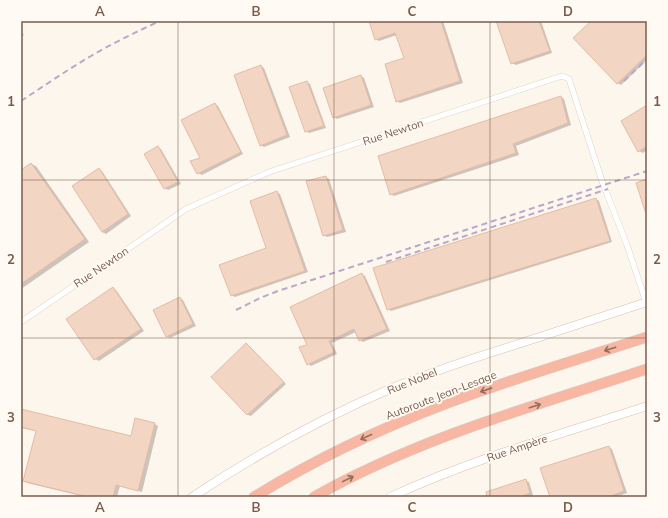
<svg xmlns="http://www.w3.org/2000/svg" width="668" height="518" viewBox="0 0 668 518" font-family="Mulish,sans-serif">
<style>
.shadow{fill:#0003}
.building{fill:#f3d5c3;stroke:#e6bba3}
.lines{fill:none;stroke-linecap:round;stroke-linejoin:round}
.street-casing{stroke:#d1beb0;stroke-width:6}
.secondary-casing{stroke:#d6c0b0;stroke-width:9}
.highway-casing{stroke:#dad1cd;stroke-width:11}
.street{stroke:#fff;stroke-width:5.5}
.secondary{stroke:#fff;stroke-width:8}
.highway{stroke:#f7b7a3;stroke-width:10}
.rail{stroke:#b9a8c9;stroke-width:2;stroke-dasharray:6 4;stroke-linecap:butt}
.oneway{stroke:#936e5e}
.grid{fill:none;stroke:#7a5c4d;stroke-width:1;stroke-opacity:0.55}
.labels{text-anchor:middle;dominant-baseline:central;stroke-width:4;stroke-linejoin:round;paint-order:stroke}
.street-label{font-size:11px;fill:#7a5c4d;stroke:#fffaf3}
.neatline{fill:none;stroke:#7a5c4d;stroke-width:1.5}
.grid-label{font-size:13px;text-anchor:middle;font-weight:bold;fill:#7a5c4d}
</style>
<rect width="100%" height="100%" fill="#fdf6ec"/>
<!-- shadow -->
<g class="shadow">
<polygon points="370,21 443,21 463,83 400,103 397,101 406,59 397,35 379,41 376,39"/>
<polygon points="497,21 541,21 552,53 516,65 512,63"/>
<polygon points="593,21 647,21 647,60 621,85 617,83"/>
<polygon points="21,31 24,35 21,37"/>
<polygon points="261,66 264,68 290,137 264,147 261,145"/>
<polygon points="361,76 364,78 374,107 337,119 334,117"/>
<polygon points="307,82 310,84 326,128 309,133 306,131"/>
<polygon points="561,97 564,99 571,125 516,146 519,155 394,196 391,194"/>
<polygon points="215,104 218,106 243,154 202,175 198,173"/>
<polygon points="647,106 647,150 643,153 639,151"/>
<polygon points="158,147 161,149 181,184 168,190 165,188"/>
<polygon points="31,164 36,166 89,242 21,289 21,171"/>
<polygon points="99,169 102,171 131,216 106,234 102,232"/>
<polygon points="326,177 329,179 346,232 327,237 324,235"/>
<polygon points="277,192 280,194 308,272 235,297 231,295 267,248"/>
<polygon points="596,199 599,201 612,242 391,311 388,309"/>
<polygon points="362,274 365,276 390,331 363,342 360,340 356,332 332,343 337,354 311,366 308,364 308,345"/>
<polygon points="113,288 116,290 144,331 99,361 95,359 68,319"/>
<polygon points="180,298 183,300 196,326 170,338 166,336"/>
<polygon points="249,346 286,384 251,416 248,415 212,377"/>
<polygon points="21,410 132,437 155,424 158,426 142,492 120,486 117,497 86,497 27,483 24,481 36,431 21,428"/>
<polygon points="608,447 612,449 627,493 615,497 551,497"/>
<polygon points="525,480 529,482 533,495 527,497 488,497"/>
</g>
<!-- building -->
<g class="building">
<polygon points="369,21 441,21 460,81 396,102 385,64 404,58 395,33 375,40"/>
<polygon points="496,21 539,21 550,51 511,64"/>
<polygon points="591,21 647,21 647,55 617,84 573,38"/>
<polygon points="261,65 287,135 260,146 234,75"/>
<polygon points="361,75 371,105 333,118 323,88"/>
<polygon points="307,81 324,126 305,132 289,87"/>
<polygon points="561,96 568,123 513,144 516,153 390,195 378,156"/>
<polygon points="215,103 241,152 197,174 190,161 200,158 181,120"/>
<polygon points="647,105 647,146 638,152 621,121"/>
<polygon points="158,146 178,182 164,189 144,154"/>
<polygon points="31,163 85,239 21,284 21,170"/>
<polygon points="99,168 128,214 102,232 72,186"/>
<polygon points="326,176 343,230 323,236 306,181"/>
<polygon points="647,179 647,214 646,214 636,183"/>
<polygon points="277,191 305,271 231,296 219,265 266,248 250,201"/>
<polygon points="596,198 610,241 387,310 373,268"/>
<polygon points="362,273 387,329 359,341 354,329 329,341 334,352 307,365 299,347 307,345 290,307"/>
<polygon points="113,287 141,329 94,360 66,319"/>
<polygon points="180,297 193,324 166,337 153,310"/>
<polygon points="246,343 284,382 247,415 211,377"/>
<polygon points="21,409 131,436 135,418 155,423 138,491 116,485 113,497 88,497 23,481 36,431 21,427"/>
<polygon points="609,446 624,491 608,497 550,497 540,468"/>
<polygon points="526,479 530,493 519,497 487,497 486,492"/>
</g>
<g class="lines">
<defs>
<polyline id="street" points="21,322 186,209 269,172 562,76 569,79 603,184 627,245 646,302"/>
<g id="secondary">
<path d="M192 497C257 454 325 416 397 386 435 371 473 358 512 346 557 331 602 317 647 302"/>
<path d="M390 497C473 459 561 434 647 406"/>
</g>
<g id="highway">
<path d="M254 497C314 460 379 429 445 404 511 379 580 359 647 337"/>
<path d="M314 497C418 438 534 406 647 369"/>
</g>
</defs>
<!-- street casing -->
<use href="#street" class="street-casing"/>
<!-- secondary casing -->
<use href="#secondary" class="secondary-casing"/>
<!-- highway casing -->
<use href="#highway" class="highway-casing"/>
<!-- street -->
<use href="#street" class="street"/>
<!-- secondary -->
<use href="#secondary" class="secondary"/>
<!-- highway -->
<use href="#highway" class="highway"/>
<!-- rail -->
<g class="rail">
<polyline points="624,81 647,59"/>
<path d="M21 101C44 86 67 70 91 56 113 43 136 32 160 21"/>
<polyline points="386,262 608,189"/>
<polyline points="236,310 260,298 278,291 647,171"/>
</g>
</g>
<!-- one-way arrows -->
<defs><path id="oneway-shaft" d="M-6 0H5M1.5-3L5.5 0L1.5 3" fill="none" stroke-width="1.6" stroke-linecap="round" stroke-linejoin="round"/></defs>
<g class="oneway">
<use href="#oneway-shaft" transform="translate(610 349) rotate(162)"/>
<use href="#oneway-shaft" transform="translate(486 390) rotate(161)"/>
<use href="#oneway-shaft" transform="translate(535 406) rotate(-18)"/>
<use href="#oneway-shaft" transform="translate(366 437) rotate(155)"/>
<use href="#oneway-shaft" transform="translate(348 479) rotate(-26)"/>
</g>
<!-- grid -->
<path class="grid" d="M178 21V497M334 21V497M490 21V497M21 180H647M21 338H647"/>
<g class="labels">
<!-- street labels -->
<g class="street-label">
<text transform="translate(393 132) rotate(-18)">Rue Newton</text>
<text transform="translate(101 267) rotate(-34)">Rue Newton</text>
<text transform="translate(412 381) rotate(-22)">Rue Nobel</text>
<text transform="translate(441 395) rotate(-21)">Autoroute Jean-Lesage</text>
<text transform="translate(517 448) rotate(-19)">Rue Ampère</text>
</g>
</g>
<!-- border -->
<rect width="668" height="518" fill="none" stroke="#fffaf3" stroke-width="44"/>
<rect x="22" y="22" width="624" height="474" class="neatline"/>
<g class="grid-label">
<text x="100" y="16">A</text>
<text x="256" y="16">B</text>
<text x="412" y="16">C</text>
<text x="568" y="16">D</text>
<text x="11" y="106">1</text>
<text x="657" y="106">1</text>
<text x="11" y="264">2</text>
<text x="657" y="264">2</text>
<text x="11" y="422">3</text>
<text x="657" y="422">3</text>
<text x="100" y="512">A</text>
<text x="256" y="512">B</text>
<text x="412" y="512">C</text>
<text x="568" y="512">D</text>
</g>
</svg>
